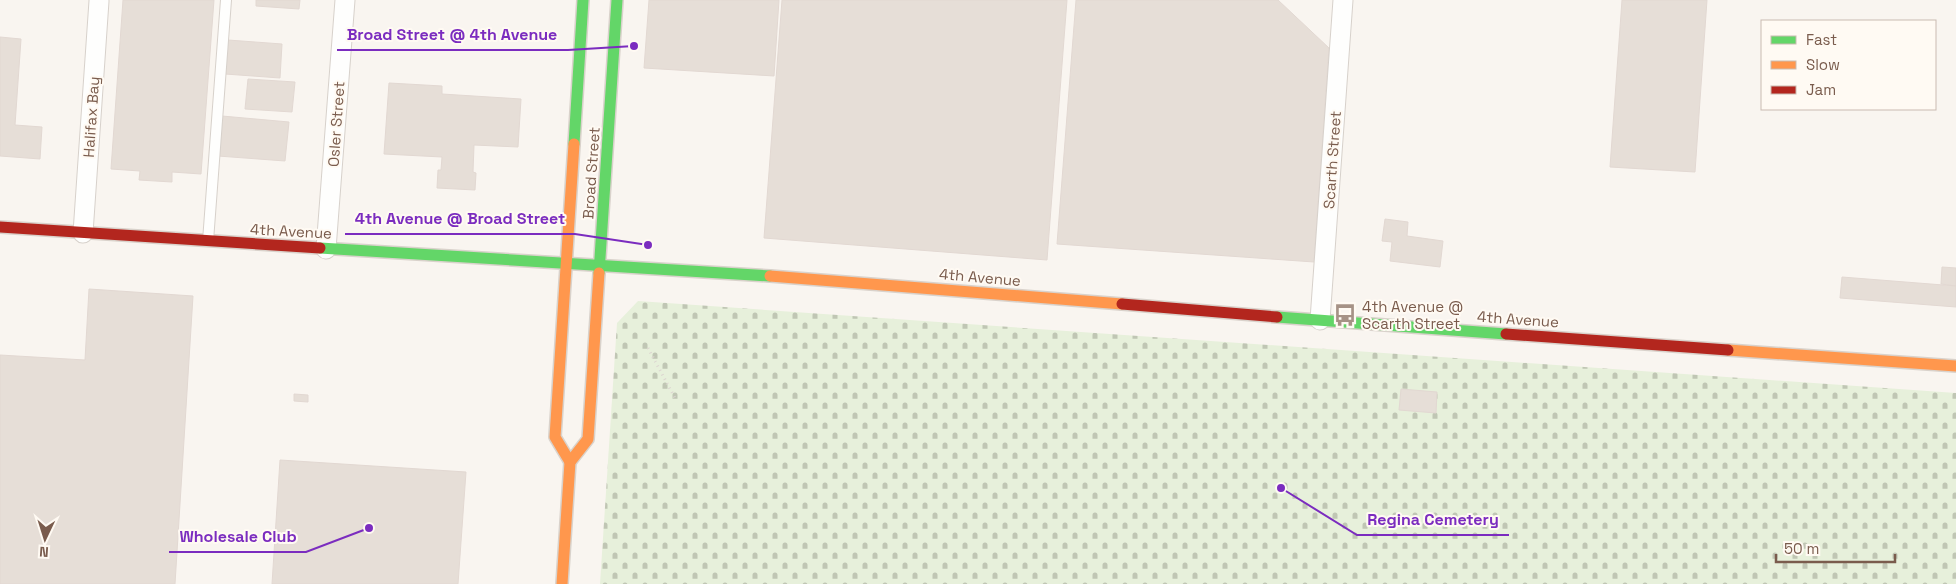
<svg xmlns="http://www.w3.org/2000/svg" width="1956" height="584" viewBox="0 0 1956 584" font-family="'Space Grotesk',sans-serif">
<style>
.cemetery{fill:url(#cemetery-stones)}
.building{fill:#e6ded7;stroke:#e2d8d2}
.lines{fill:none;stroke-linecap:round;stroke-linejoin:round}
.lane-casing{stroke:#d7d1cb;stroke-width:12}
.street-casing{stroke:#d7d1cb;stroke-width:21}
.fast-casing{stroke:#d9d2cb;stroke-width:14}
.slow-casing{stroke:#d9d2cb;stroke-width:14}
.jam-casing{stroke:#d9d2cb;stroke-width:14}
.path{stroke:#dcd5d0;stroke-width:3;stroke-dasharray:1 4;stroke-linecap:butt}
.lane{stroke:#fefefd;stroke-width:10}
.street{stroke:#fefefd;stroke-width:19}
.fast{stroke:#63d668;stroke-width:11}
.slow{stroke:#ff974d;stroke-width:11}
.jam{stroke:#b3261e;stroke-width:11}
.labels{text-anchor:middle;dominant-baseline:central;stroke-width:4;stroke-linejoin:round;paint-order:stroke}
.street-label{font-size:15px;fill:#7a5c4d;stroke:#fffaf3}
.poi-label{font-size:15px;fill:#7a5c4d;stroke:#fffaf3;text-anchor:start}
.leader{fill:none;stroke:#7b2cbf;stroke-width:2}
.callout-dot{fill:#7b2cbf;stroke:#fffaf3;stroke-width:2}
.callout-label{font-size:16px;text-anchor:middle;font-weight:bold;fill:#7b2cbf;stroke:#fffaf3;stroke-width:4;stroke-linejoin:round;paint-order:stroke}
</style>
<defs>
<pattern id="cemetery-stones" width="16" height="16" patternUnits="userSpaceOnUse" patternTransform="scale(1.25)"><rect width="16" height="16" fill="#e7f0db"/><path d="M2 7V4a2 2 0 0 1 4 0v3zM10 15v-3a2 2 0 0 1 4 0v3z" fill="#c0c6b4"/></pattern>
</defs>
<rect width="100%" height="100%" fill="#f9f5f0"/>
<!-- cemetery -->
<polygon class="cemetery" points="638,301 1956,393 1956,584 600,584 617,323"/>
<!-- building -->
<g class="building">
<polygon points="123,0 214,0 201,174 172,172 172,182 139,180 140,171 111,169"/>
<polygon points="256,0 300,0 299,9 256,6"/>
<polygon points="649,0 779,0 774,76 644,68"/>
<polygon points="782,0 1067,0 1047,260 764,238"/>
<polygon points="1076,0 1278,0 1329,48 1314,262 1057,244"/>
<polygon points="1622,0 1707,0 1695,172 1610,167"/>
<polygon points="0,37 21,39 15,125 42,127 40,159 0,156"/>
<polygon points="228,40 282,44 280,78 225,74"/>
<polygon points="248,79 295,82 292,112 245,109"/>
<polygon points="389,83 442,86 442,94 521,99 518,147 474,145 473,172 476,173 475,190 437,188 438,170 441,170 442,157 384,154"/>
<polygon points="222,116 289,122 285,161 218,156"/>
<polygon points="1385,219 1408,222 1407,236 1443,241 1440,267 1390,261 1392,242 1382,241"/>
<polygon points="1942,267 1956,268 1956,286 1941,284"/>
<polygon points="1842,277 1956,286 1956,307 1840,298"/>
<polygon points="89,289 193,296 175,584 0,584 0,355 85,360"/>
<polygon points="1401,389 1437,392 1436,413 1399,410"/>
<polygon points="294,394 308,395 308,402 294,401"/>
<polygon points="280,460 466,472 458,584 272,584"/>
</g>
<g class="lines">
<defs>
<polyline id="lane" points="208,241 226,0"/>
<g id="street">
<polyline points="83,233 99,1"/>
<polyline points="326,249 345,0"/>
<polyline points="1320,320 1343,0"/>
</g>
<g id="fast">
<polyline points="574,144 583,0"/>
<polyline points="320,248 770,276"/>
<polyline points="599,273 617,0"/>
<polyline points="1277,317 1506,334"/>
</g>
<g id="slow">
<polyline points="770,276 1122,304"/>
<polyline points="1728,350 1956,366"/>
<polyline points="570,462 555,437 574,144"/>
<polyline points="562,584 570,462 588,439 599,273"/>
</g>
<g id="jam">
<polyline points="0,227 320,248"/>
<polyline points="1122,304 1277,317"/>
<polyline points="1506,334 1728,350"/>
</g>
</defs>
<!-- lane casing -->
<use href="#lane" class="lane-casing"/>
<!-- street casing -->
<use href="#street" class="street-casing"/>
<!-- fast casing -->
<use href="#fast" class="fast-casing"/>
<!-- slow casing -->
<use href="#slow" class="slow-casing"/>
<!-- jam casing -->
<use href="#jam" class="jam-casing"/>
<!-- path -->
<polyline class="path" points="648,348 675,398"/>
<!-- lane -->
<use href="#lane" class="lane"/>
<!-- street -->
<use href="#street" class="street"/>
<!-- fast -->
<use href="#fast" class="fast"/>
<!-- slow -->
<use href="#slow" class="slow"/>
<!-- jam -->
<use href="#jam" class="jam"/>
</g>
<!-- icons -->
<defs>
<symbol id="bus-bare" viewBox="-9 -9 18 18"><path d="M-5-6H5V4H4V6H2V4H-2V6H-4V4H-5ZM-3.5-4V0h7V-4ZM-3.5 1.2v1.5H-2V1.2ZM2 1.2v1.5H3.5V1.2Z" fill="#a69286" stroke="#fffaf3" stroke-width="2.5" paint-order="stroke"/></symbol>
</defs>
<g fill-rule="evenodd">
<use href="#bus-bare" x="1329" y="299" width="32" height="32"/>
</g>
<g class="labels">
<!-- street labels -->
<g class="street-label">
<text transform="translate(91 117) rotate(-86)">Halifax Bay</text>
<text transform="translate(336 124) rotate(-86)">Osler Street</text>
<text transform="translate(1332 160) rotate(-86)">Scarth Street</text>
<text transform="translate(591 173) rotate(-86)">Broad Street</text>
<text transform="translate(291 231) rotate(3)">4th Avenue</text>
<text transform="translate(980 277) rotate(5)">4th Avenue</text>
<text transform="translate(1518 319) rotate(4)">4th Avenue</text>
</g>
<!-- poi labels -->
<g class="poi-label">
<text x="1362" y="306">4th Avenue @<tspan x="1362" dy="17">Scarth Street</tspan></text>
</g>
</g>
<!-- callouts -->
<path class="leader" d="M634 46L568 50H337M648 245L575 234H345M1281 488L1357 535H1509M369 528L306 552H169"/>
<g class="callout-dot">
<circle cx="634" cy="46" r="5"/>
<circle cx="648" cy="245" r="5"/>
<circle cx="1281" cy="488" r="5"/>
<circle cx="369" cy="528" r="5"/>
</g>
<g class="callout-label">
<text x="452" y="40">Broad Street @ 4th Avenue</text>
<text x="460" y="224">4th Avenue @ Broad Street</text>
<text x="1433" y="525">Regina Cemetery</text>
<text x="238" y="542">Wholesale Club</text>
</g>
<!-- legend -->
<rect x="1761" y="20" width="175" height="90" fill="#fffaf3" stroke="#cabbb1"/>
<rect x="1771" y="36" width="25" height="8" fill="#63d668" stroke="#cabbb1"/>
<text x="1806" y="45" font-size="15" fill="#7a5c4d">Fast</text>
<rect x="1771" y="61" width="25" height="8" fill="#ff974d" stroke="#cabbb1"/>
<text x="1806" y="70" font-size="15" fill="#7a5c4d">Slow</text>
<rect x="1771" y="86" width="25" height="8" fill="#b3261e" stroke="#cabbb1"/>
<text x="1806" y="95" font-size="15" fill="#7a5c4d">Jam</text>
<!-- north arrow -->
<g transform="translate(45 539) rotate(184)" stroke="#fffaf3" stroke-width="4" paint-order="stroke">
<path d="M0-4L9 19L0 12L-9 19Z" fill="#7a5c4d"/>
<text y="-8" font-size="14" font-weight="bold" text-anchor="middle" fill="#7a5c4d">N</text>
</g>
<!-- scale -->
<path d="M1776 554v8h119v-8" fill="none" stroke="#7a5c4d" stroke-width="2.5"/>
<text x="1784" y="554" font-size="15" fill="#7a5c4d" stroke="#fffaf3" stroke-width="4" paint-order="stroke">50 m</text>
</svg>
